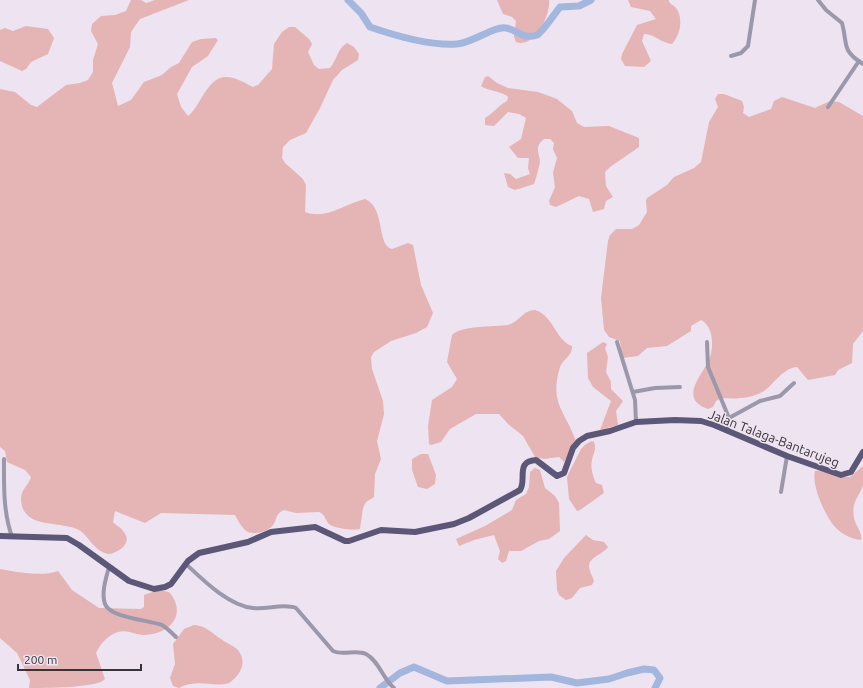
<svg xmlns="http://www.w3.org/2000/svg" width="863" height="688" viewBox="0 0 863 688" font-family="Ubuntu,sans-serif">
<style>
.green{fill:#e5b4b4}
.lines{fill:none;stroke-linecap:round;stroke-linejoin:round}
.river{stroke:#a2b6de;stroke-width:7}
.street{stroke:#9b98ab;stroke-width:4}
.primary{stroke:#5d5777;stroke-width:6}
.labels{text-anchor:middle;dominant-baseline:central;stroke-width:3;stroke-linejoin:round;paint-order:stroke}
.street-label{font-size:13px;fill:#373338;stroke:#eee3f0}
</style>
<rect width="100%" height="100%" fill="#eee3f0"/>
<!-- green -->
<g class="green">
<path d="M131 0H141L146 3 155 0H189L140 19 131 32 130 47 112 83 118 106 131 100 144 82 162 75 171 67 179 63 192 42 201 39 216 38 218 40 208 56 192 67 177 94 181 107 188 116C201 106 207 77 226 77 235 77 245 83 253 87L258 85 272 69 274 44 282 32 289 27H295L309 39 312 44 308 52 314 65 319 69 330 68C337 60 337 49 347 43L354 47 359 54 358 60 342 70 333 80 320 108 306 133 290 140 283 147 282 158 285 163 303 179 306 185 305 212C326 220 345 204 365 199 386 208 376 245 392 249L408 243 413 245 421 285 433 313 427 327 416 333 391 341 374 352 371 357 372 369 383 401 384 414 377 441 381 459 375 474 374 497 366 502 363 508 360 529C353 531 334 528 329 524 325 520 325 514 319 512L296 513 284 510C274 515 278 519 273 525 268 532 250 537 244 529 240 525 238 520 235 515L161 513 145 523 115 511 113 522C116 526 121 527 123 531 133 542 121 551 110 554 95 553 89 536 79 530 60 520 22 530 21 499 21 489 29 485 31 477L25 470 7 462 5 451 0 447V89L15 92 31 105 37 107 66 85 80 83 88 80 93 72V60L98 44 91 31 92 24 101 16 115 15 126 11Z"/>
<path d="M497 0H549C551 14 535 49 516 42L514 37 516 21 512 17 503 14Z"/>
<path d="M628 0H669V2C671 5 674 5 676 8 684 19 680 35 672 44 661 43 653 33 644 34L642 41 651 61 644 67 625 66 621 59 622 54 637 25 656 19 650 11 631 7Z"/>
<polygon points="26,26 48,29 54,38 48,54 31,62 26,69 22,71 0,61 0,30 5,28 13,31"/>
<path d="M488 76 497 83 508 88 538 92 557 99 572 111 577 123 584 127 609 126 639 138V147L610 167 605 172 606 186 613 197 606 201 604 209 593 212 589 199 579 196 556 207 550 205 549 201 555 187 553 173 557 158 553 149 554 143 550 139H544C533 148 540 153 540 162 539 167 536 179 534 184L515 190 508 187 504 173 510 174 516 179 530 174 528 168 529 158H518L509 147 521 139 526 118 519 114 508 112 494 126 485 125V118C494 113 496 107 507 101L508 97C505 92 488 91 481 86L485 77Z"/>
<path d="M718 94H724L742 101 744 107 743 113 749 117 771 109 774 101 782 97 815 108 830 101 839 102 863 116V331L853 344 852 363 838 370 835 375 808 380 797 367C783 368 775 383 764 391 751 399 735 399 721 398L716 401 713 407 708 409C678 399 702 375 709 360 714 349 714 326 701 320L691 326V331L667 346 647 348 638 356 622 358 620 341 609 337 604 330 601 298 608 241 610 235 616 229H632L639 225 647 212 646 201 647 198 667 185 674 177 694 168 701 162 709 122 718 107 715 99Z"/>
<path d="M535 310C554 316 556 341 572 346 573 356 563 359 560 367 549 403 565 411 576 441L564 462 559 457 544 459 535 457 523 436 508 424 499 414H476L450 429 441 442 431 445 429 444 428 426 432 400 452 387 457 379 447 362 452 335C462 325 494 327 508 325 519 322 523 310 535 310Z"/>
<polygon points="603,342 607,344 605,348 608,357 606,372 611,382 611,389 623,401 616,411 618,425 600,430 611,401 593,387 588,378 587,353"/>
<path d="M592 441 594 442C597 450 593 453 592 460 590 467 593 477 596 483L602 485 604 493 580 510 577 511 569 499 567 477 581 449 586 444Z"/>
<polygon points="421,454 428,454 436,475 435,484 427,489 418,487 412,470 412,459"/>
<path d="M863 466C863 472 863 480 863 485 859 498 851 501 854 518 855 525 863 533 861 540 852 539 843 535 836 528 826 518 811 485 815 471 827 468 838 478 850 477Z"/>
<polygon points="535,468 540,470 545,488 555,496 559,503 560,531 549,539 539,541 521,551 509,551 506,561 502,563 498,559 500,551 494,535 474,540 459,546 456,539 485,526 512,510 516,500 526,494 529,487 530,472"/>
<path d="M586 535 593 540 604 542 608 547C602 556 585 557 590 571 591 575 593 577 594 581L592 585 580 588 572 598 566 600 559 595 557 590 556 571 564 558Z"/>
<path d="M0 569C17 572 42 577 58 571L72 590 99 608 141 609 144 607V595L158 590 169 592C188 614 170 634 145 635 136 635 127 629 118 632 109 634 99 645 96 653L105 679C99 688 42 688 29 688L30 680 17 653 0 638Z"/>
<path d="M194 625C205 625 213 634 221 639 226 643 232 645 237 649 248 661 241 675 229 683 213 688 198 678 179 688L173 686 170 678 175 664 173 644 184 629Z"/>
</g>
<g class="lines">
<!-- river -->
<g class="river">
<path d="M348 0 361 13 370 27C396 36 430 46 457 44 473 43 493 26 506 28 518 30 522 40 537 35 543 32 555 13 560 7L579 6 591 0"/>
<polyline points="380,688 400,673 414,667 447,681 551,677 577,683 609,679 627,673 644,669 654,670 660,678 655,688"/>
</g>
<!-- street -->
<g class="street">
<path d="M818 0 826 10 842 23C848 45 841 50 863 64"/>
<polyline points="731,56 741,53 748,46 755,0"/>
<polyline points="828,107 859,61"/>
<polyline points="617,342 635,400 636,422"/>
<polyline points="707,342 708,367 729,418 729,425 727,431"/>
<polyline points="633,392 655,388 680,387"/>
<polyline points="729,418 760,401 780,396 794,383"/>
<path d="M4 459C4 486 3 511 12 537"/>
<polyline points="781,492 787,456"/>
<path d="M186 564C203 580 229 606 253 608 267 610 283 603 296 608L333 651C343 656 356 649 366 654 379 661 383 679 394 688"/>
<path d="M109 567C106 578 101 593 105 604 110 618 149 620 162 625 167 628 172 633 176 637"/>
</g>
<!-- primary -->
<path class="primary" d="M0 536 67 538 79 545 129 581 154 589 165 587 171 584 188 561 199 553 248 542 271 532 315 527 345 541H349L381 530 415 532 454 524 469 518 520 490C527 480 515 461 536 460L557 476 564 473 573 448 579 441 587 436 610 431 636 422 675 420 701 421 714 425 787 456 841 475 851 472 863 452"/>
</g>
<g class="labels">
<!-- street labels -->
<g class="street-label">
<text transform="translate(774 438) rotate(21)">Jalan Talaga-Bantarujeg</text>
</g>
</g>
<!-- scale -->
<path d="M18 664v6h123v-6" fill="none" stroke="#373338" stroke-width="2"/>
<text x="24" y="664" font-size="12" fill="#373338" stroke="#eee3f0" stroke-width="3" paint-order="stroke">200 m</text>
</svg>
